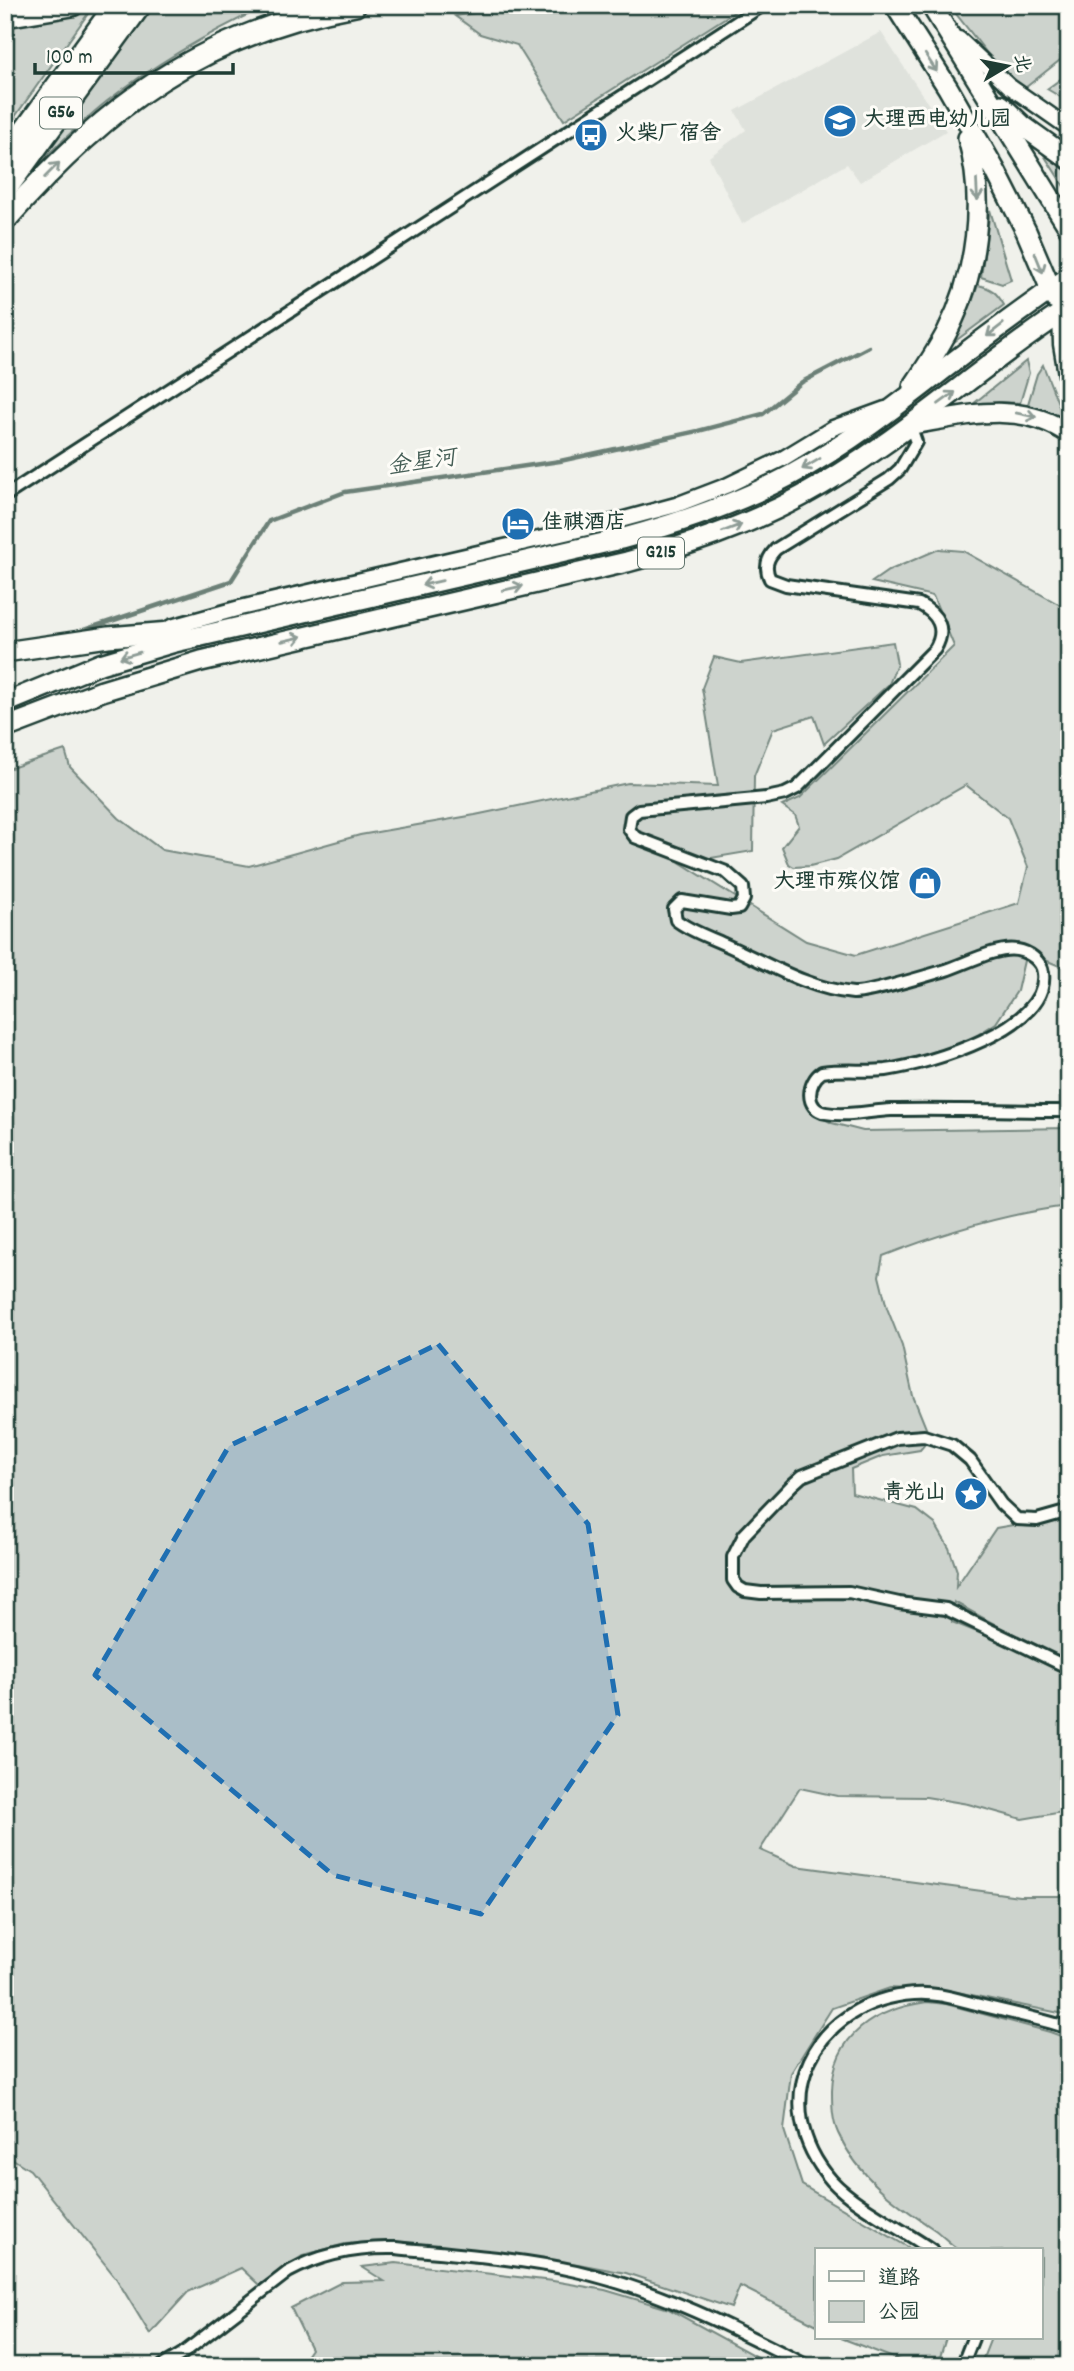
<svg xmlns="http://www.w3.org/2000/svg" width="1074" height="2371" viewBox="0 0 1074 2371" font-family="Dekko,'LXGW WenKai TC',sans-serif">
<style>
.built{fill:#dfe2dc}
.green{fill:#cdd3cd;stroke:#768880;stroke-width:2;fill-rule:evenodd}
.lines{fill:none;stroke-linecap:round;stroke-linejoin:round}
.stream{stroke:#6c8077;stroke-width:4.5}
.minor-casing{stroke:#1f3d34;stroke-width:16}
.tertiary-casing{stroke:#1f3d34;stroke-width:19}
.primary-casing{stroke:#1f3d34;stroke-width:23}
.trunk-casing{stroke:#1f3d34;stroke-width:24}
.motorway-casing{stroke:#1f3d34;stroke-width:26}
.minor{stroke:#fdfcf7;stroke-width:10}
.tertiary{stroke:#fdfcf7;stroke-width:14}
.primary{stroke:#fdfcf7;stroke-width:18}
.trunk{stroke:#fdfcf7;stroke-width:19}
.motorway{stroke:#fdfcf7;stroke-width:21}
.oneway{stroke:#8e9c96}
.marked{fill:#1f6fb2;fill-opacity:0.2;stroke:#1f6fb2;stroke-width:5;stroke-dasharray:14 9;stroke-linejoin:round}
.labels{text-anchor:middle;dominant-baseline:central;stroke-width:6;stroke-linejoin:round;paint-order:stroke}
.shield{fill:#fdfcf7;stroke:#62766e;stroke-width:2}
.shield-label{font-size:19px;font-weight:bold;fill:#1f3d34}
.poi-label{font-size:21px;font-weight:bold;fill:#1f3d34;stroke:#fdfcf7;text-anchor:start}
.water-label{font-size:23px;font-style:italic;fill:#455e56;stroke:#fdfcf7}
</style>
<rect width="100%" height="100%" fill="#f0f1eb"/>
<filter id="ink" filterUnits="userSpaceOnUse"><feTurbulence type="fractalNoise" baseFrequency=".0143" numOctaves="2"/><feDisplacementMap in="SourceGraphic" scale="14" xChannelSelector="R" yChannelSelector="G"/><feConvolveMatrix kernelMatrix="1 2 1 2 8 2 1 2 1" color-interpolation-filters="sRGB"/></filter>
<g filter="url(#ink)">
<!-- built -->
<polygon class="built" points="881,32 946,131 860,182 847,164 742,224 709,157 746,130 735,111"/>
<!-- green -->
<g class="green">
<path d="M153 5H268C210 32 156 63 106 102 81 122 58 145 34 168Z"/>
<polygon points="527,5 745,5 564,120 517,45 480,34 455,16"/>
<polygon points="949,5 1068,5 1069,53 1025,88 1020,87 998,67"/>
<polygon points="92,8 14,118 5,127 5,23"/>
<polygon points="1069,73 1069,102 1047,89"/>
<polygon points="1042,152 1069,168 1069,194"/>
<polygon points="990,210 1011,280 1002,284 981,277"/>
<path d="M978 285C992 288 997 293 1004 305L950 345 972 302Z"/>
<polygon points="1026,361 1029,373 1020,403 1001,402 972,405"/>
<polygon points="1043,365 1065,421 1028,404 1037,374"/>
<path d="M939 549 963 551 1069 610V970L1026 952 1017 991 996 1023 957 1048 886 1066 818 1070 810 1077 806 1093 810 1107 820 1117 832 1123 863 1131 1069 1128V1206C1006 1213 942 1233 883 1256L879 1276 887 1308 902 1346 913 1396 930 1438 920 1450 883 1456 851 1469 852 1493 917 1510 935 1524 949 1548 957 1571 956 1587 996 1528 1069 1515V1811L1022 1819 968 1804 926 1797 837 1796 800 1788 760 1850 796 1866 1019 1896H1069V2015L962 1993 890 1988 832 2008 791 2073 784 2130 802 2185 913 2250H817V2325L740 2286 731 2308 626 2273 578 2264 387 2241 345 2244 304 2255 259 2285 241 2268 188 2292 150 2334 116 2278 30 2170 5 2154V770L65 750 70 767 119 818 162 850 249 866 360 835 475 815 628 783 718 786 702 688 714 657 741 663 893 642 897 664 889 684 824 744 814 716 773 729 754 776 753 851 681 863 806 941 856 955 1019 903 1028 867 1008 818 966 785 837 859 810 866 794 867 789 864 782 847 799 826 795 815 782 806 800 798 954 646 933 596 872 582 888 571ZM954 1602 1062 1661 1061 1662 1002 1642 952 1622Z"/>
<path d="M927 2002 946 2004 1050 2032 1069 2039V2366H980L991 2338H1041V2250C1029 2250 967 2253 960 2250 952 2246 943 2236 935 2230 895 2203 859 2178 838 2133 832 2120 832 2104 832 2091 833 2034 876 2009 927 2002Z"/>
<polygon points="396,2263 553,2281 605,2290 669,2309 773,2366 299,2366 311,2349 291,2308 342,2282 384,2281 362,2267"/>
<polygon points="841,2338 946,2338 939,2360 909,2364"/>
</g>
<g class="lines">
<!-- stream -->
<polyline class="stream" points="75,633 231,581 269,521 345,492 560,461 698,431 763,414 802,382 869,347"/>
<defs>
<g id="minor">
<path d="M910 425 916 442 900 469 889 479 776 549C767 558 764 567 770 579L786 585 919 604C938 614 947 629 935 649L797 788 785 794 766 798 639 810 631 816 629 829 635 837 726 872 743 887 744 899 739 908 731 909 682 901 674 909 676 920C690 931 709 937 724 944 765 962 808 989 853 993 867 994 929 975 946 970 965 964 998 946 1017 950 1029 952 1042 961 1043 973 1050 1029 928 1064 886 1070 865 1072 844 1069 822 1072 807 1082 804 1109 826 1113 846 1117 870 1111 891 1110 950 1109 1009 1111 1069 1111"/>
<polyline points="5,496 763,5"/>
<polyline points="1069,1511 1037,1520 1017,1519 1001,1504 970,1460 952,1445 924,1436 897,1438 802,1476 792,1485 744,1535 733,1557 733,1580 738,1587 745,1591 761,1593 849,1592 899,1603 946,1609 1069,1668"/>
<path d="M932 2250C904 2230 855 2206 832 2181 763 2103 814 2001 914 1994 935 1992 956 1999 976 2004 1007 2012 1038 2018 1069 2028"/>
<path d="M162 2366 182 2354 288 2272C322 2253 358 2247 396 2248 456 2254 518 2258 576 2271 659 2290 734 2328 808 2366"/>
<polyline points="962,2366 973,2338"/>
</g>
<g id="tertiary">
<polyline points="959,39 1009,86 1069,128"/>
<polyline points="171,627 240,608 617,521 676,505 728,485 782,459 833,428 885,409"/>
</g>
<g id="primary">
<polyline points="1062,312 1063,344 1069,380"/>
<path d="M910 425C964 416 1020 399 1069 434"/>
</g>
<g id="trunk">
<polyline points="895,5 948,88 995,170 1026,231 1055,299"/>
<polyline points="931,5 1069,228"/>
<polyline points="1001,105 1023,126 1069,159"/>
<path d="M913 387C925 369 937 351 947 332 977 273 986 202 968 138"/>
<polyline points="5,652 108,637 183,631"/>
<path d="M5 703 100 664 175 642 621 539C680 523 737 504 791 475 847 445 898 405 948 366 988 335 1028 306 1069 277"/>
<path d="M5 728 102 691 201 661 627 562C688 545 747 526 802 496 898 444 978 367 1069 308"/>
</g>
<g id="motorway">
<polyline points="5,16 72,5"/>
<polyline points="5,158 116,5"/>
<polyline points="5,190 140,5"/>
<path d="M5 220C106 105 202 33 355 5"/>
</g>
</defs>
<!-- minor casing -->
<use href="#minor" class="minor-casing"/>
<!-- tertiary casing -->
<use href="#tertiary" class="tertiary-casing"/>
<!-- primary casing -->
<use href="#primary" class="primary-casing"/>
<!-- trunk casing -->
<use href="#trunk" class="trunk-casing"/>
<!-- motorway casing -->
<use href="#motorway" class="motorway-casing"/>
<!-- minor -->
<use href="#minor" class="minor"/>
<!-- tertiary -->
<use href="#tertiary" class="tertiary"/>
<!-- primary -->
<use href="#primary" class="primary"/>
<!-- trunk -->
<use href="#trunk" class="trunk"/>
<!-- motorway -->
<use href="#motorway" class="motorway"/>
</g>
<!-- one-way arrows -->
<defs><path id="oneway-shaft" d="M-6 0H5M1.5-3L5.5 0L1.5 3" fill="none" stroke-width="1.6" stroke-linecap="round" stroke-linejoin="round" transform="scale(1.75)"/></defs>
<g class="oneway">
<use href="#oneway-shaft" transform="translate(931 63) rotate(57)"/>
<use href="#oneway-shaft" transform="translate(52 170) rotate(-45)"/>
<use href="#oneway-shaft" transform="translate(977 190) rotate(87)"/>
<use href="#oneway-shaft" transform="translate(1039 263) rotate(68)"/>
<use href="#oneway-shaft" transform="translate(995 330) rotate(142)"/>
<use href="#oneway-shaft" transform="translate(947 398) rotate(-36)"/>
<use href="#oneway-shaft" transform="translate(1026 415) rotate(12)"/>
<use href="#oneway-shaft" transform="translate(811 464) rotate(149)"/>
<use href="#oneway-shaft" transform="translate(732 528) rotate(-21)"/>
<use href="#oneway-shaft" transform="translate(432 583) rotate(167)"/>
<use href="#oneway-shaft" transform="translate(513 588) rotate(-13)"/>
<use href="#oneway-shaft" transform="translate(292 639) rotate(-13)"/>
<use href="#oneway-shaft" transform="translate(130 655) rotate(164)"/>
</g>
</g>
<!-- marked area -->
<path class="marked" d="M438 1344 588 1524 618 1715 481 1914 333 1875 95 1675 229 1446Z"/>
<!-- icons -->
<defs>
<symbol id="school-disc" viewBox="-11 -11 22 22"><circle r="9.5" fill="#1f6fb2" stroke="#fdfcf7"/><path d="M0-5L7-2L0 1L-7-2ZM-4 1L0 2.5L4 1V4Q0 6-4 4Z" fill="#fff"/></symbol>
<symbol id="bus-disc" viewBox="-11 -11 22 22"><circle r="9.5" fill="#1f6fb2" stroke="#fdfcf7"/><path d="M-5-6H5V4H4V6H2V4H-2V6H-4V4H-5ZM-3.5-4V0h7V-4ZM-3.5 1.2v1.5H-2V1.2ZM2 1.2v1.5H3.5V1.2Z" fill="#fff"/></symbol>
<symbol id="hotel-disc" viewBox="-11 -11 22 22"><circle r="9.5" fill="#1f6fb2" stroke="#fdfcf7"/><path d="M-6-4.5h1.5V1H6V5H4.5V3h-9V5H-6ZM-4 0a1.8 1.8 0 1 1 3.6 0ZM.5 0V-2.5h3Q6-2.5 6 0Z" fill="#fff"/></symbol>
<symbol id="shop-disc" viewBox="-11 -11 22 22"><circle r="9.5" fill="#1f6fb2" stroke="#fdfcf7"/><path d="M-5-2.5h2.3a2.7 3.5 0 0 1 5.4 0H5L5.5 6h-11ZM-1.5-2.5h3a1.5 2.3 0 0 0-3 0Z" fill="#fff"/></symbol>
<symbol id="sight-disc" viewBox="-11 -11 22 22"><circle r="9.5" fill="#1f6fb2" stroke="#fdfcf7"/><path d="M0-6L1.8-2.2L6-1.7L2.9 1.2L3.7 5.4L0 3.3L-3.7 5.4L-2.9 1.2L-6-1.7L-1.8-2.2Z" fill="#fff"/></symbol>
</defs>
<g fill-rule="evenodd">
<use href="#school-disc" x="821" y="102" width="38" height="38"/>
<use href="#bus-disc" x="572" y="116" width="38" height="38"/>
<use href="#hotel-disc" x="499" y="505" width="38" height="38"/>
<use href="#shop-disc" x="906" y="864" width="38" height="38"/>
<use href="#sight-disc" x="952" y="1475" width="38" height="38"/>
</g>
<g class="labels">
<!-- shield labels -->
<g class="shield">
<rect x="40" y="97.5" width="42" height="31" rx="5"/>
<rect x="638" y="537.5" width="46" height="31" rx="5"/>
</g>
<g class="shield-label">
<text x="61" y="113">G56</text>
<text x="661" y="553">G215</text>
</g>
<!-- poi labels -->
<g class="poi-label">
<text x="864" y="121">大理西电幼儿园</text>
<text x="616" y="135">火柴厂宿舍</text>
<text x="542" y="524">佳祺酒店</text>
<text x="900" y="883" text-anchor="end">大理市殡仪馆</text>
<text x="946" y="1494" text-anchor="end">青光山</text>
</g>
<!-- water labels -->
<g class="water-label">
<text transform="translate(422 464) rotate(-8)">金星河</text>
</g>
</g>
<!-- margin -->
<rect width="1074" height="2371" fill="none" stroke="#fdfcf7" stroke-width="28"/>
<rect x="14" y="14" width="1046" height="2343" fill="none" stroke="#1f3d34" stroke-width="2.5" filter="url(#ink)"/>
<!-- legend -->
<rect x="815" y="2248" width="228" height="91" fill="#fdfcf7" stroke="#a4b0a9" stroke-width="2"/>
<rect x="829" y="2271" width="35" height="10" fill="#fdfcf7" stroke="#a4b0a9" stroke-width="2"/>
<text x="878" y="2284" font-size="21" fill="#1f3d34">道路</text>
<rect x="829" y="2301" width="35" height="21" fill="#cdd3cd" stroke="#a4b0a9" stroke-width="2"/>
<text x="878" y="2318" font-size="21" fill="#1f3d34">公园</text>
<!-- north arrow -->
<g transform="translate(1007 66) rotate(80)" stroke="#fdfcf7" stroke-width="5" paint-order="stroke">
<path d="M0-5L12 26L0 18L-12 26Z" fill="#1f3d34"/>
<text y="-10" font-size="19" font-weight="bold" text-anchor="middle" fill="#1f3d34">北</text>
</g>
<!-- scale -->
<path d="M35 63v10h198v-10" fill="none" stroke="#1f3d34" stroke-width="3.5"/>
<text x="46" y="63" font-size="21" fill="#1f3d34" stroke="#fdfcf7" stroke-width="5" paint-order="stroke">100 m</text>
</svg>
